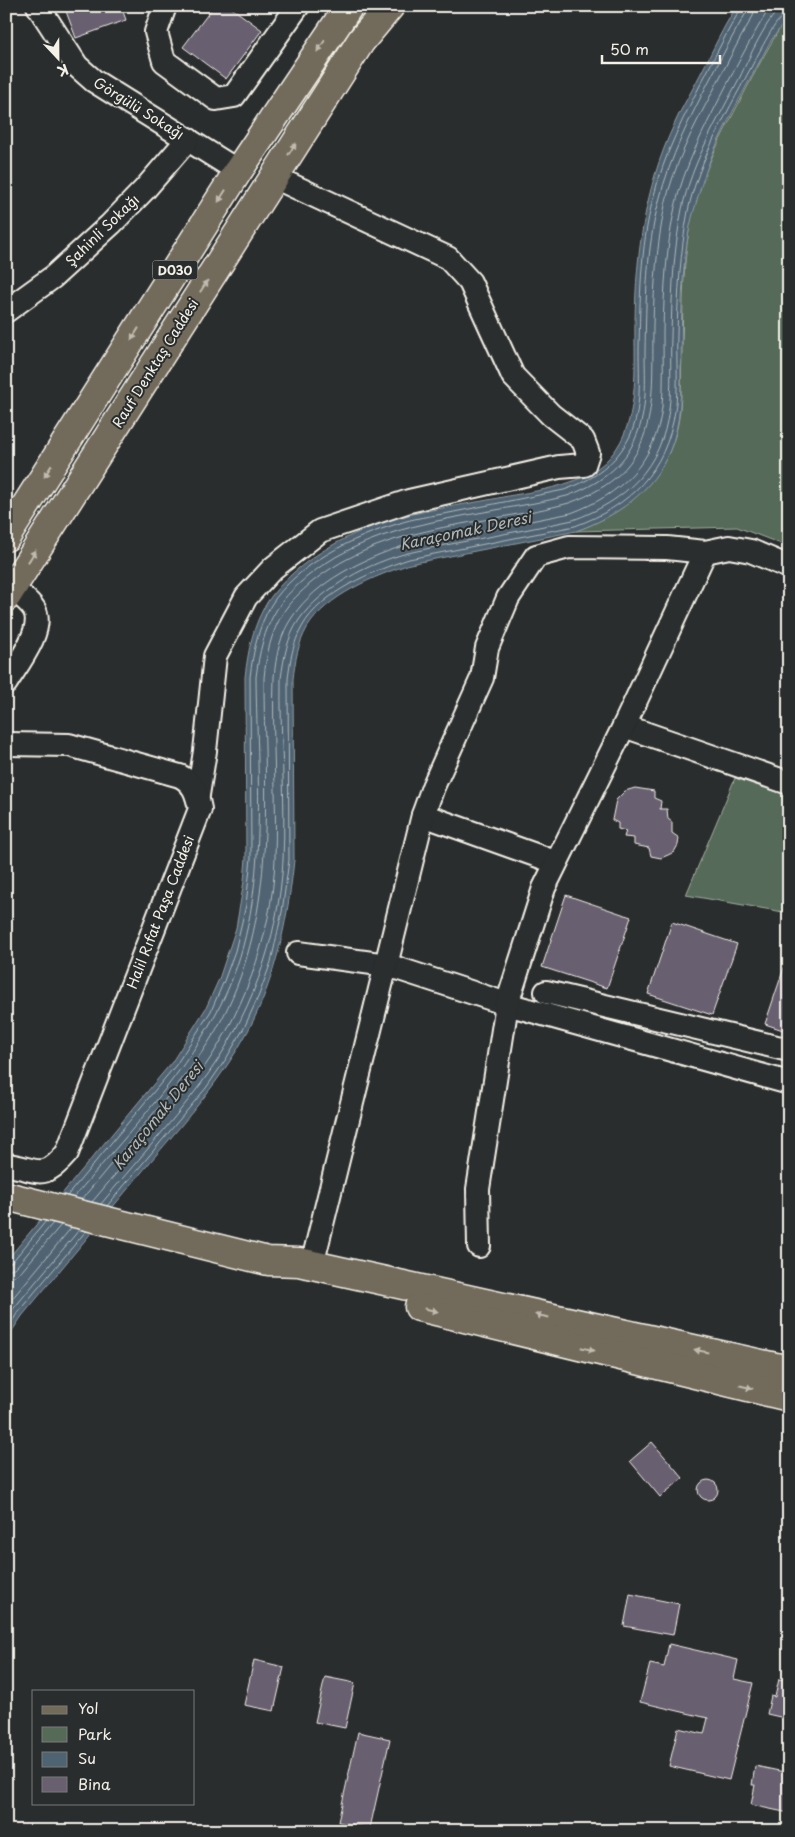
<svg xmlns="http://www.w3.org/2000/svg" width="795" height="1837" viewBox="0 0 795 1837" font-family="'Playpen Sans',sans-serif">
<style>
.green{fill:#556b58;stroke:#a4aea0}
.water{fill:#4f6473;stroke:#919ca2}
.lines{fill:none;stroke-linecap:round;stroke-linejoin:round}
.shore{stroke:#b2b9b9;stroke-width:1}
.building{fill:#685f6f;stroke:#f4f1e8}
.minor-casing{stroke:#f4f1e8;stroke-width:26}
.major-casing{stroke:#f4f1e8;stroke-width:31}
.minor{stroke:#2a2d2e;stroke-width:22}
.major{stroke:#726b5a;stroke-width:28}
.oneway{fill:#c0bbaf}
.labels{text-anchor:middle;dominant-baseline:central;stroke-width:4;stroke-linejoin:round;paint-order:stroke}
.shield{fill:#2a2d2e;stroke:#b7b6b0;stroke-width:1}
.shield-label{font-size:12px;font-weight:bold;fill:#f4f1e8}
.street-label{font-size:14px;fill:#f4f1e8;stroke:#2a2d2e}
.water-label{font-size:15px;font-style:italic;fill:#b2b9b9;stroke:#2a2d2e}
</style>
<rect width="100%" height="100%" fill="#2a2d2e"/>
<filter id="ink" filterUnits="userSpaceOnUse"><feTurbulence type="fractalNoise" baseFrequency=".02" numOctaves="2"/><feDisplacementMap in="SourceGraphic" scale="10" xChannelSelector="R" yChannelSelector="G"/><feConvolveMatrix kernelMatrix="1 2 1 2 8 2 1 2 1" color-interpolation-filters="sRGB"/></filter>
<g filter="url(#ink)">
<!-- green -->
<g class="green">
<path d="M789 14V547L737 527 576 531C632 511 674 472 680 410 682 391 681 372 682 353 683 305 682 257 693 210 703 171 722 135 741 99 756 70 771 41 789 14Z"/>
<polygon points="735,778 789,796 789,913 686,895"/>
</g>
<!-- water -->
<path class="water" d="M737 6H789C789 20 777 31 770 42 752 76 732 111 716 146 707 166 701 186 695 207 680 255 682 315 681 365 681 394 681 423 670 450 653 492 617 516 576 531L410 564C375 576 327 595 307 628 298 644 295 661 293 679L294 860C288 919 276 978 248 1031 222 1079 186 1120 151 1161 108 1213 65 1264 22 1316L6 1340V1261L172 1062 206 1008 219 979 236 928 244 881 246 858 245 677C248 651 253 624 268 601 295 561 351 531 397 518 433 508 471 504 508 496 542 490 577 486 604 463 642 429 634 366 635 320 636 253 645 188 673 127 681 108 692 91 701 73 713 50 723 27 737 6Z"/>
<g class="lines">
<!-- shore -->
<g class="shore">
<path d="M67 1196 176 1065 211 1011 224 981 235 951 246 905 251 858 250 677C253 652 258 627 271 605 296 565 353 537 397 524 413 518 432 516 449 513 487 505 526 498 564 490 593 480 616 464 630 436 642 410 639 378 639 350 640 300 640 248 653 199 664 154 685 114 706 74 717 52 728 30 740 10L741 6"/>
<path d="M74 1197C123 1139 178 1082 215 1015 272 915 257 788 256 677 259 653 264 630 277 609 285 596 296 586 308 576 379 518 481 517 567 496 597 485 624 467 636 437 648 410 645 379 645 351 646 301 646 249 659 201 670 157 690 118 710 79 722 57 733 34 746 13L747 6"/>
<path d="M82 1199C105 1171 129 1143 152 1115 178 1084 205 1053 223 1017 278 909 264 794 264 678 266 655 271 633 283 613 290 601 301 592 311 583 384 523 483 526 569 503 661 470 652 407 653 325 654 284 657 244 665 205 674 165 693 128 712 93 725 67 738 41 753 16L755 6"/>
<path d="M92 1202C126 1161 162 1122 195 1080 242 1018 272 938 275 859 277 798 272 738 274 677 276 656 280 634 293 616 317 581 363 559 403 546 425 540 448 537 470 533 504 526 537 520 571 513 620 495 656 462 662 407 664 383 663 357 663 332 664 290 666 249 675 207 684 167 704 129 723 92 738 63 753 34 771 6"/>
<path d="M101 1204C134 1164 169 1126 200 1085 249 1021 279 940 283 860 286 799 280 738 281 678 284 658 287 637 299 620 321 588 371 562 408 553 429 548 451 544 472 540 505 534 539 527 573 520 626 501 662 467 669 409 672 386 670 361 671 337 672 294 673 252 682 209 692 162 718 119 740 77 748 60 768 15 783 6"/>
<path d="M107 1206 206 1088 226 1059 244 1028 259 995 271 962 282 912 289 860 288 679C290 660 293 643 302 627 321 592 373 571 409 559L575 526C630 506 666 471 675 411 679 387 676 360 677 335 678 293 680 253 688 211 699 158 730 108 755 60 761 50 778 13 789 12"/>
<polyline points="6,1264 12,1262 46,1221"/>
<polyline points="6,1270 12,1269 17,1266 53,1223"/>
<polyline points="6,1277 14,1276 21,1272 61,1225"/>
<polyline points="6,1306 71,1228"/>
<polyline points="6,1320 14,1308 79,1230"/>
<polyline points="6,1331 18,1312 86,1231"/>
</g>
</g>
<!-- building -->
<g class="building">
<polygon points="64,6 121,6 126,20 76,38"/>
<polygon points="214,6 229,6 262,30 226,79 183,47"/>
<polygon points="635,788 654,791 654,798 661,801 660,809 667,809 668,819 672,822 672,833 679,838 678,845 674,852 668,855 661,858 651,856 649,848 634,845 634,838 624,837 626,831 618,829 618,823 612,820 616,800 625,791"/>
<polygon points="566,895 631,917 607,988 542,967"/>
<polygon points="672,922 737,944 712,1015 648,994"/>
<polygon points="789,953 789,1032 765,1024"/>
<polygon points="652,1442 683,1478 660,1497 630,1461"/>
<circle cx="708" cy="1490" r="10"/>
<polygon points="630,1594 679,1604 673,1635 624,1626"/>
<polygon points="669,1644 738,1660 734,1679 753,1683 729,1780 669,1766 678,1728 704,1734 708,1718 640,1702 650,1664 664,1667"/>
<polygon points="254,1660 284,1667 274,1711 244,1705"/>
<polygon points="325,1677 355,1683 345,1728 315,1722"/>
<polygon points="779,1679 789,1681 789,1719 767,1714 771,1696 775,1697"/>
<polygon points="358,1732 390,1739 370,1828 338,1822"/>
<polygon points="755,1766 789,1773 789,1813 751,1805 755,1785 752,1785"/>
</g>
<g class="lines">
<defs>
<g id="minor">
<polyline points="38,6 77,66 94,81 238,171"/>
<polyline points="163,6 164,9 156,32 164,61 216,99 234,96 298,6"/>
<polyline points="6,311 53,277 111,224 144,190 188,139"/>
<path d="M6 683C16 666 46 629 34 609 30 602 19 594 12 588"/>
<polyline points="624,726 789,783"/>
<polyline points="198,795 205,751 215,656 246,597 273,568 320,531 409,501 559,467 584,465 588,453 583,440 551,415 513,376 470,282 448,258 274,177"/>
<polyline points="423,815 555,862"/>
<polyline points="298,953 387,965 507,1004 789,1083"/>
<polyline points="546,992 789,1050"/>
<path d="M6 1165C37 1168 42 1183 67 1153L200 809C197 794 194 783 180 776L69 745 8 744"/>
<polyline points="479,1246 478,1189 507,1004 544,888 624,726 705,552"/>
<polyline points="312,1265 423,815 433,787 482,678 487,648 508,598 536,556 569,547 667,548 705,552 729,547 751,551 789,567"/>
</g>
<g id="major">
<polyline points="6,537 238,171 349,6"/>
<polyline points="6,597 361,41 390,6"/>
<polyline points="6,1196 268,1261 299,1262 789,1370"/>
<polyline points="419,1307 789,1397"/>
</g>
</defs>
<!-- minor casing -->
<use href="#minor" class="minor-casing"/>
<!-- major casing -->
<use href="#major" class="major-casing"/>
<!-- minor -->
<use href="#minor" class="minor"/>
<!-- major -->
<use href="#major" class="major"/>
</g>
<!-- one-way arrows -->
<defs><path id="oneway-solid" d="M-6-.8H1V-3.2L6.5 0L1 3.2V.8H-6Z" transform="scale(1.25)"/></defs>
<g class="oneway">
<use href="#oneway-solid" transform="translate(321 46) rotate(124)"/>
<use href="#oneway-solid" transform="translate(292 149) rotate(-57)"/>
<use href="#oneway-solid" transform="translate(222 196) rotate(122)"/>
<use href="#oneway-solid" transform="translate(204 286) rotate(-57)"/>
<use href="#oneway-solid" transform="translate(135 334) rotate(122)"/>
<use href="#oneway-solid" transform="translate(48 471) rotate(122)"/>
<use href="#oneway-solid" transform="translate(32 556) rotate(-58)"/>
<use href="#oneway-solid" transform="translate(431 1310) rotate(14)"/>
<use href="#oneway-solid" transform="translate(542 1316) rotate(-168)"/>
<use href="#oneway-solid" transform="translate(588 1349) rotate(14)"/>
<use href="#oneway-solid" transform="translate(701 1351) rotate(-168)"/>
<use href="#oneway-solid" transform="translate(746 1387) rotate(14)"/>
</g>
</g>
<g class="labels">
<!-- shield labels -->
<rect class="shield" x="152.5" y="260.5" width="45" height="19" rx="4"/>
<g class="shield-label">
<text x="175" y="270">D030</text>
</g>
<!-- street labels -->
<g class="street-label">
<text transform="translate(139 108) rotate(32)">Görgülü Sokağı</text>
<text transform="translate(102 230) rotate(-44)">Şahinli Sokağı</text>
<text transform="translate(155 363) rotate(-58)">Rauf Denktaş Caddesi</text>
<text transform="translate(160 912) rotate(-69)">Halil Rıfat Paşa Caddesi</text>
</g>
<!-- water labels -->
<g class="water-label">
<text transform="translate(465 530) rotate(-12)">Karaçomak Deresi</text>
<text transform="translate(157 1115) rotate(-51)">Karaçomak Deresi</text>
</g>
</g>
<!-- margin -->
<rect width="795" height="1837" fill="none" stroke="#2a2d2e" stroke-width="25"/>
<rect x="12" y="12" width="770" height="1812" fill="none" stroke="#f4f1e8" stroke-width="2" filter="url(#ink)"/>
<!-- legend -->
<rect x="32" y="1690" width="162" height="115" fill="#2a2d2e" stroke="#7b7b78"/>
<rect x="42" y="1706" width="25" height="8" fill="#726b5a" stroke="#7b7b78"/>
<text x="78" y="1714" font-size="15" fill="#f4f1e8">Yol</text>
<rect x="42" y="1727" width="25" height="15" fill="#556b58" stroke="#7b7b78"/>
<text x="78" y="1740" font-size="15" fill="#f4f1e8">Park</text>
<rect x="42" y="1752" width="25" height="15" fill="#4f6473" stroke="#7b7b78"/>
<text x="78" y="1764" font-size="15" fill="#f4f1e8">Su</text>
<rect x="42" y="1777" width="25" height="15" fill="#685f6f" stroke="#7b7b78"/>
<text x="78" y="1790" font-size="15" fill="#f4f1e8">Bina</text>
<!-- north arrow -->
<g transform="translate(58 58) rotate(158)" stroke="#2a2d2e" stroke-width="4" paint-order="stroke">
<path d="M0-4L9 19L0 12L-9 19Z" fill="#f4f1e8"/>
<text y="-8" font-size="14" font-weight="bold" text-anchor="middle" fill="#f4f1e8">K</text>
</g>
<!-- scale -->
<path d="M602 55v8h118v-8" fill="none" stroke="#f4f1e8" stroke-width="2.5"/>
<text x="610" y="55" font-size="15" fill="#f4f1e8" stroke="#2a2d2e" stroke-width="4" paint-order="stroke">50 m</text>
</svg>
